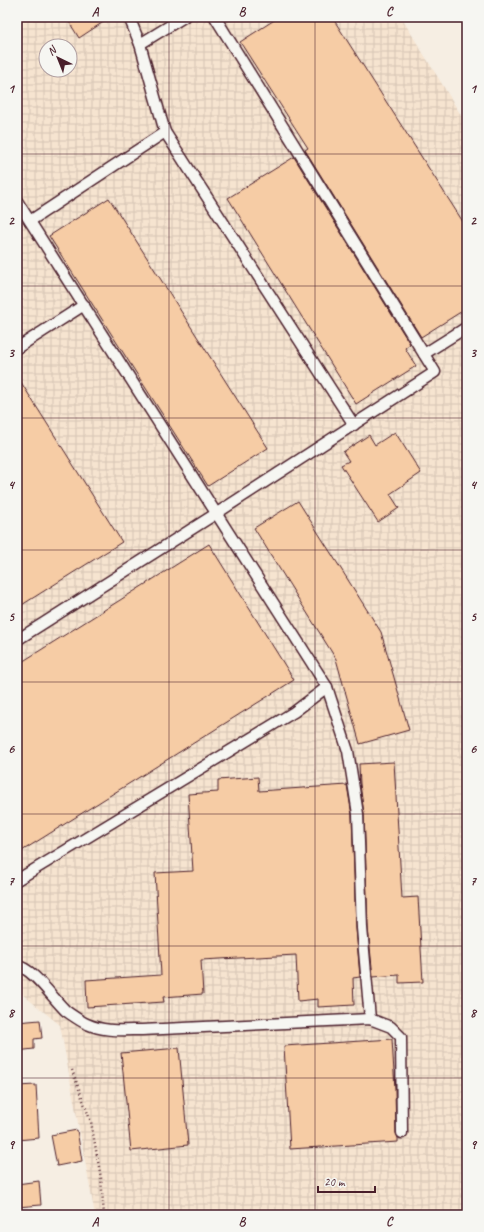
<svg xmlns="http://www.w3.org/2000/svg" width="484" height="1232" viewBox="0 0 484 1232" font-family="Caveat,sans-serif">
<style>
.industrial{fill:url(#industrial-grid);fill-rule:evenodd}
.building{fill:#f6cca5;stroke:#4a1f2b}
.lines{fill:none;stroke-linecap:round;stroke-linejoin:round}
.service-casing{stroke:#4a1f2b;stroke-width:13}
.path{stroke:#4a1f2b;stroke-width:2.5;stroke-dasharray:1 3;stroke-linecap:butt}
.service{stroke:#f6f6f2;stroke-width:10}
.grid{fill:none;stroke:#4a1f2b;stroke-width:1;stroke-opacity:0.55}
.neatline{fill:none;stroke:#4a1f2b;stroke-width:1.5}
.grid-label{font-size:13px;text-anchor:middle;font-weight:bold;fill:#4a1f2b}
</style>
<defs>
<pattern id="industrial-grid" width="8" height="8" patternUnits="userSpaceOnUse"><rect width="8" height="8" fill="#f6e4d0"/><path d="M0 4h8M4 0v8" fill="none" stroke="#d4c3b3"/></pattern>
</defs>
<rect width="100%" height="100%" fill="#f6eee3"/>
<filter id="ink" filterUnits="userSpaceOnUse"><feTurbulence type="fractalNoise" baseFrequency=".025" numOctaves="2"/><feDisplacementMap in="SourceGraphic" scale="8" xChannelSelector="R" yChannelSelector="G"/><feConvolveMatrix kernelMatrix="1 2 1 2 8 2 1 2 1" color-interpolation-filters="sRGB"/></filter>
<g filter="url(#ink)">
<!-- industrial -->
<path class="industrial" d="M17 17H401L467 125V1215H95L60 1025 17 990ZM46 46H70V70H46Z"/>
<!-- building -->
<g class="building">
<polygon points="66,17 111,17 79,38"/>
<polygon points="279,17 332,17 467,228 467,308 421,337 305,150 308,148 240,42"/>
<polygon points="294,157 410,344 405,348 416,366 356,404 228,198"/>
<polygon points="109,198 268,448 208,486 49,236"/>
<polygon points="17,376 122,542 17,608"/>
<polygon points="395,432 421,473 390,494 399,508 378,522 341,465 349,461 343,452 369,435 375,445"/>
<polygon points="298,501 381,632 409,730 360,744 336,659 254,528"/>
<polygon points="209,544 294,680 17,854 17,665"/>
<polygon points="394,762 402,898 418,897 423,982 399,983 399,975 373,977 368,928 364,814 360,784 359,764"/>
<polygon points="258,777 259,791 347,785 352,815 356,928 360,977 353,978 354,1005 318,1007 318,999 298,1001 296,955 201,960 203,994 163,997 164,1002 87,1007 86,980 161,975 155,873 193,871 188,794 218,792 218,780"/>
<polygon points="40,1020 42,1038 34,1039 34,1049 17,1051 17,1022"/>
<polygon points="392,1039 395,1090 396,1133 398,1138 398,1142 290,1149 284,1046"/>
<polygon points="179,1048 188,1145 131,1151 121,1053"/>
<polygon points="36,1085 39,1138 17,1140 17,1086"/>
<polygon points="77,1130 82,1161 57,1166 51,1135"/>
<polygon points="39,1181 41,1205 17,1207 17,1184"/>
</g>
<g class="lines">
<defs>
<g id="service">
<polyline points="129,17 140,44 165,132 354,425"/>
<polyline points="140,44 184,17"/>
<polyline points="17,201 327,687 348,751 358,814 362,928 370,1019"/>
<polyline points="30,221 165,132"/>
<polyline points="17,348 84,305"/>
<polyline points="424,354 467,327"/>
<polyline points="17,640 217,513 435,372 215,17"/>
<polyline points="17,880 294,712 327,687"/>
<path d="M17 966C32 967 54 1000 66 1011 72 1015 80 1021 87 1024 105 1032 122 1030 142 1030L370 1019 391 1027 401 1037 402 1133"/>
</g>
</defs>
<!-- service casing -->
<use href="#service" class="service-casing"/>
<!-- path -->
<polyline class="path" points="72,1070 91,1122 101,1178 104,1215"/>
<!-- service -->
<use href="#service" class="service"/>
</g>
</g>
<!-- grid -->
<path class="grid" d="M169 17V1215M315 17V1215M17 154H467M17 286H467M17 418H467M17 550H467M17 682H467M17 814H467M17 946H467M17 1078H467"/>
<!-- margin -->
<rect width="484" height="1232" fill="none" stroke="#f6f6f2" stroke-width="44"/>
<!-- north arrow -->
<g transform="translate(58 58) rotate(317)"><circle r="19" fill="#f6f6f2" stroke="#b1a0a2"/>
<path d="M0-3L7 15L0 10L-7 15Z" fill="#4a1f2b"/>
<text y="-6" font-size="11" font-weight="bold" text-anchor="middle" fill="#4a1f2b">N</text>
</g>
<!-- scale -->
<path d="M318 1186v6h57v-6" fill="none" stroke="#4a1f2b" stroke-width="2"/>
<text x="324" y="1186" font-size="12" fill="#4a1f2b" stroke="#f6f6f2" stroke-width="3" paint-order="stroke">20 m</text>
<rect x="22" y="22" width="440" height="1188" class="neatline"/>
<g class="grid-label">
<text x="95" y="16">A</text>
<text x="242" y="16">B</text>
<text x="389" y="16">C</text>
<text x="11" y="93">1</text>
<text x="473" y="93">1</text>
<text x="11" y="225">2</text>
<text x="473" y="225">2</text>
<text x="11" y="357">3</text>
<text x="473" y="357">3</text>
<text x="11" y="489">4</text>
<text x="473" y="489">4</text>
<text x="11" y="621">5</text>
<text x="473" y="621">5</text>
<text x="11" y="753">6</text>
<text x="473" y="753">6</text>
<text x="11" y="885">7</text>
<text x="473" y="885">7</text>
<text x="11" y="1017">8</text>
<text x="473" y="1017">8</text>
<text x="11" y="1149">9</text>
<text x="473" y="1149">9</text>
<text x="95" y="1226">A</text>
<text x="242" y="1226">B</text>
<text x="389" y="1226">C</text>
</g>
</svg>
